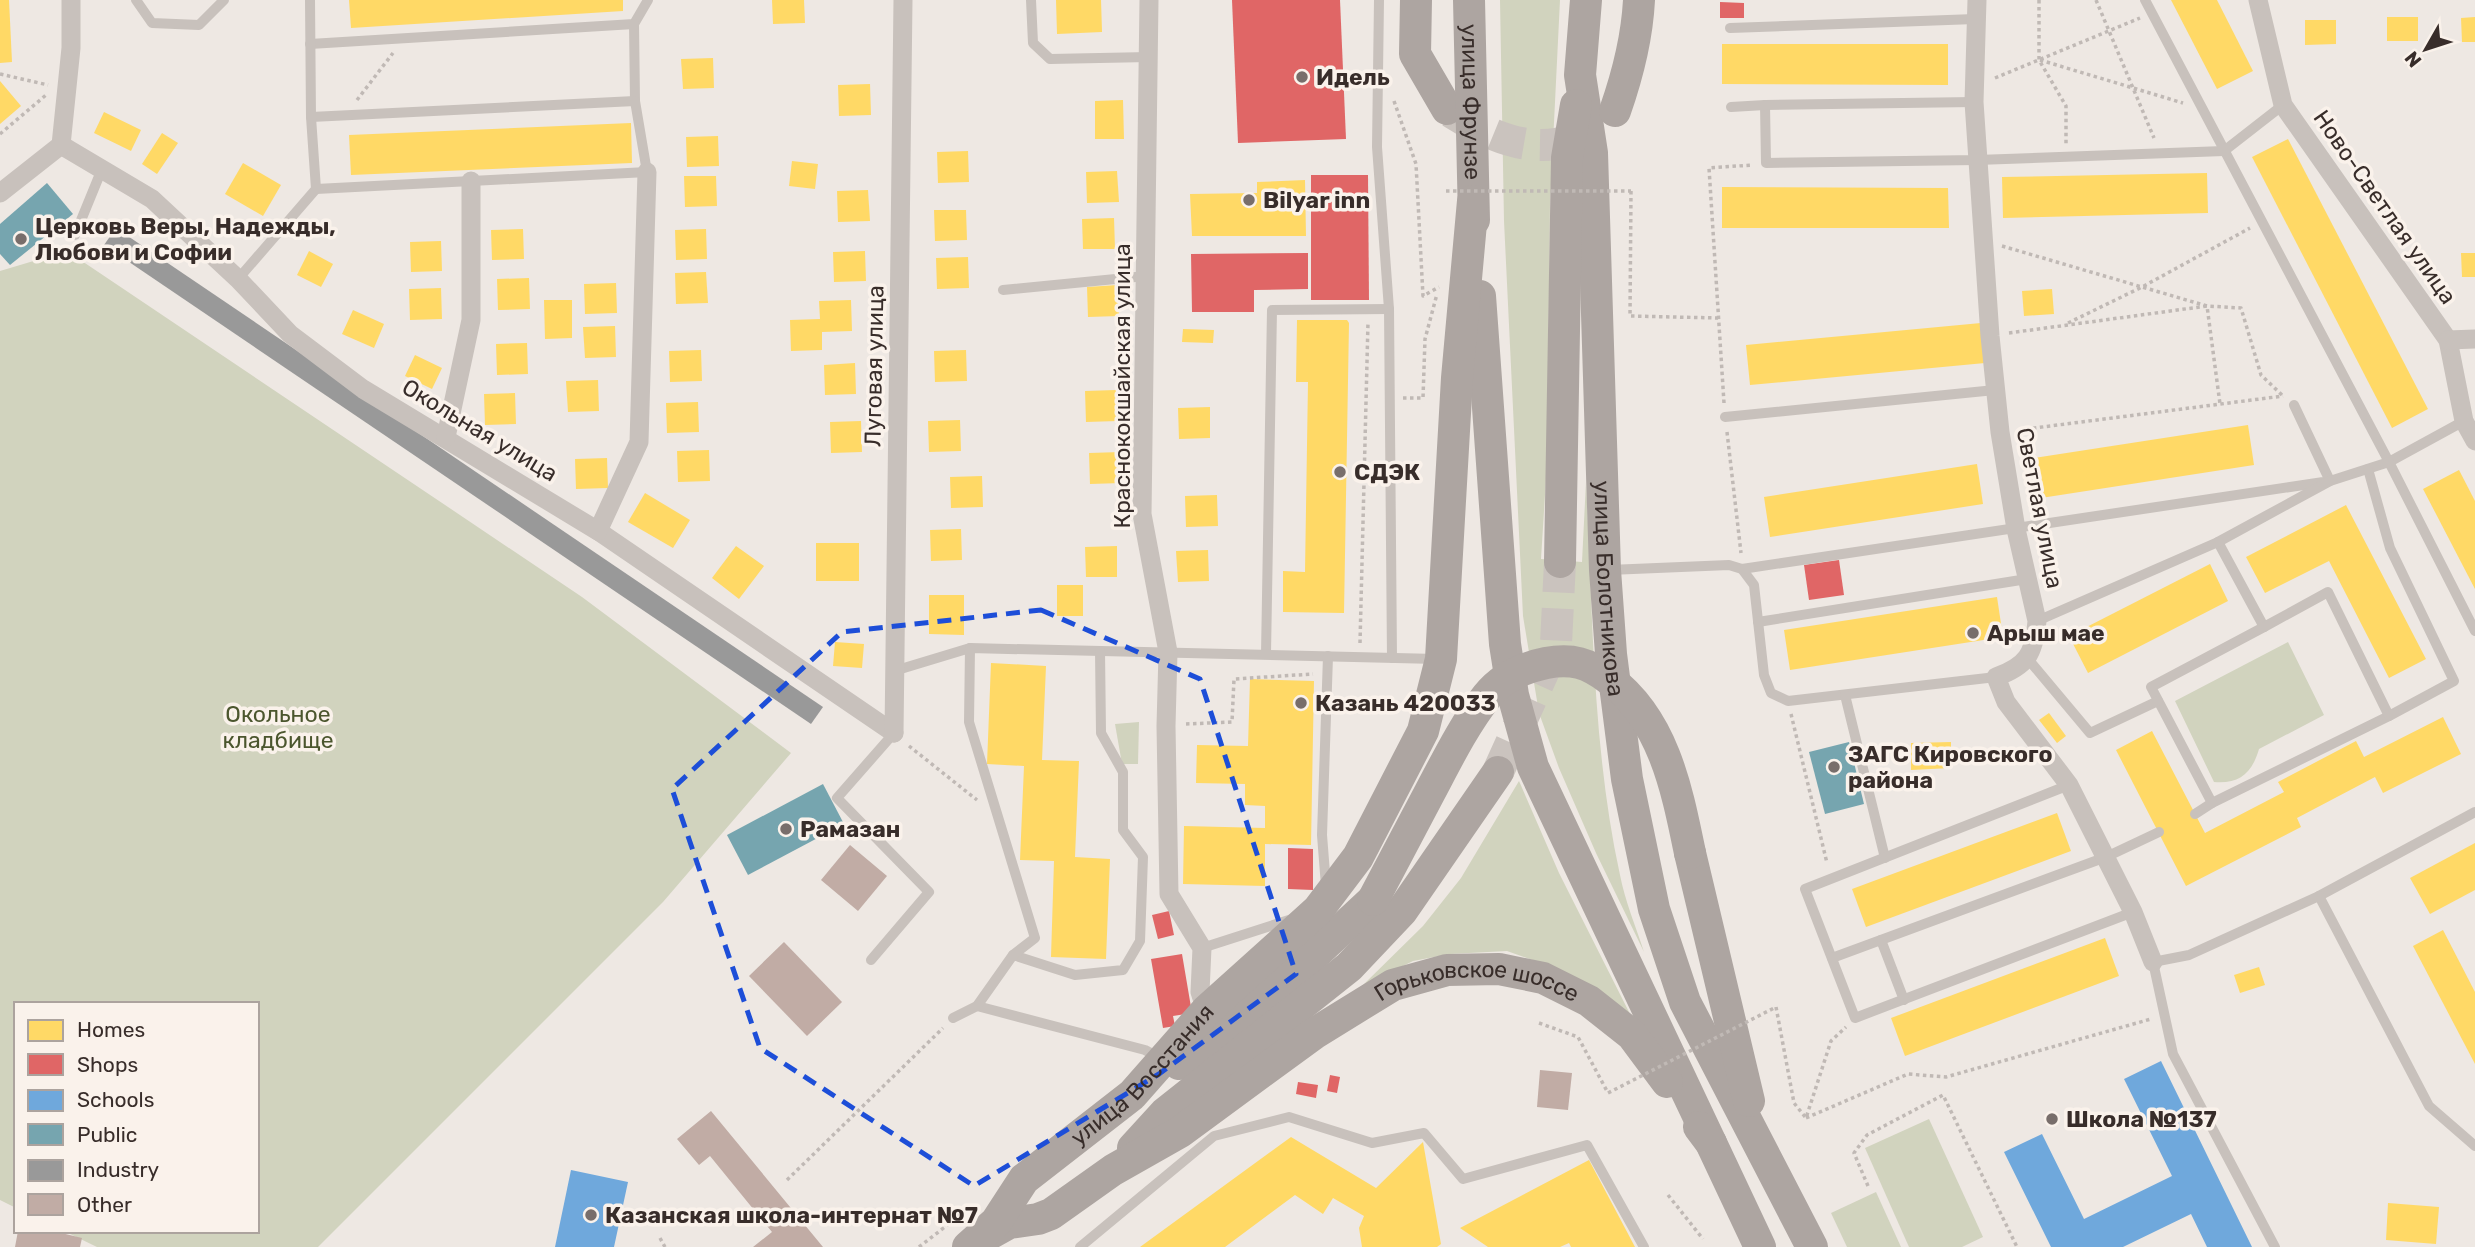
<svg xmlns="http://www.w3.org/2000/svg" width="2475" height="1247" viewBox="0 0 2475 1247" font-family="Rubik,sans-serif">
<style>
.green{fill:#d1d3be}
.homes{fill:#ffd966}
.shops{fill:#e06666}
.schools{fill:#6fa8dc}
.public{fill:#76a5af}
.industry{fill:#999}
.building{fill:#c1aca5}
.lines{fill:none;stroke-linecap:round;stroke-linejoin:round}
.primary-tunnel{stroke:#cac3be;stroke-width:32;stroke-dasharray:32 16;stroke-linecap:butt}
.path{stroke:#c0b9b5;stroke-width:3.5;stroke-dasharray:3.5 3.5;stroke-linecap:butt}
.lane{stroke:#c8c1bc;stroke-width:10}
.street{stroke:#c8c1bc;stroke-width:19}
.primary{stroke:#ada5a1;stroke-width:32}
.path-bridge{stroke:#c0b9b5;stroke-width:3.5;stroke-dasharray:3.5 3.5;stroke-linecap:butt}
.primary-bridge{stroke:#ada5a1;stroke-width:32}
.marked{fill:none;stroke:#1d4ed8;stroke-width:5;stroke-dasharray:14 9;stroke-linejoin:round}
.poi-dot{fill:#786e6b;stroke:#faf2eb;stroke-width:2.5}
.labels{text-anchor:middle;dominant-baseline:central;stroke-width:7;stroke-linejoin:round;paint-order:stroke}
.poi-label{font-size:23px;font-weight:bold;fill:#382d2a;stroke:#faf2eb;text-anchor:start}
.street-label{font-size:23px;fill:#382d2a;stroke:#faf2eb}
.park-label{font-size:23px;fill:#4b562e;stroke:#faf2eb}
</style>
<rect width="100%" height="100%" fill="#eee8e3"/>
<!-- green -->
<g class="green">
<path d="M1500 0H1560L1550 204 1547 463 1541 559 1582 562 1586 482C1593 613 1592 747 1620 875 1625 901 1636 927 1644 952L1596 853 1559 768 1539 713 1523 616 1504 221Z"/>
<polygon points="67,251 582,597 791,753 663,902 318,1247 97,1247 64,1231 257,1231 257,1004 16,1004 16,1208 0,1200 0,271"/>
<path d="M2288 642 2324 715 2259 749C2252 773 2240 784 2214 782L2175 701Z"/>
<polygon points="1139,722 1138,764 1122,764 1115,724"/>
<polygon points="1519,781 1559,873 1631,1016 1544,964 1507,951 1450,954 1413,961 1361,987 1423,926 1461,878"/>
<polygon points="1929,1119 1983,1237 1962,1247 1909,1247 1865,1148"/>
<polygon points="1876,1192 1901,1247 1847,1247 1831,1213"/>
</g>
<!-- homes -->
<g class="homes">
<polygon points="0,0 9,0 12,62 0,63"/>
<polygon points="349,0 623,0 623,11 351,28"/>
<polygon points="772,0 804,0 805,23 773,24"/>
<polygon points="1056,0 1101,0 1102,32 1057,34"/>
<polygon points="2171,0 2217,0 2253,71 2217,89"/>
<rect x="2387" y="17" width="31" height="24"/>
<polygon points="2475,17 2475,42 2462,42 2461,18"/>
<polygon points="2305,20 2336,20 2336,44 2305,45"/>
<polygon points="1722,44 1948,44 1948,85 1722,84"/>
<polygon points="713,58 714,88 683,89 681,59"/>
<polygon points="0,81 21,106 0,124"/>
<polygon points="870,84 871,115 839,116 838,85"/>
<polygon points="1123,100 1124,139 1095,139 1095,101"/>
<polygon points="104,112 141,130 131,151 94,133"/>
<polygon points="631,123 632,163 351,175 349,135"/>
<polygon points="162,133 178,143 157,174 142,164"/>
<polygon points="718,136 719,166 687,167 686,137"/>
<polygon points="2288,139 2428,409 2392,428 2252,157"/>
<polygon points="968,151 969,182 938,183 937,152"/>
<polygon points="792,161 818,164 815,189 789,186"/>
<polygon points="243,163 281,185 263,216 225,194"/>
<polygon points="1117,171 1119,202 1087,203 1086,172"/>
<polygon points="2207,173 2208,213 2003,218 2002,177"/>
<polygon points="684,176 716,176 717,206 685,207"/>
<polygon points="1305,180 1306,236 1192,236 1190,194 1257,193 1257,182"/>
<polygon points="1722,187 1948,188 1949,228 1722,228"/>
<polygon points="868,190 870,221 838,222 837,191"/>
<polygon points="934,210 966,210 967,240 935,241"/>
<polygon points="1114,218 1115,249 1083,249 1082,219"/>
<polygon points="523,229 524,259 492,260 491,230"/>
<polygon points="706,229 707,259 676,260 675,230"/>
<polygon points="441,241 442,271 411,272 410,242"/>
<polygon points="309,251 333,264 321,287 297,275"/>
<polygon points="865,251 866,281 834,282 833,252"/>
<polygon points="2461,253 2475,253 2475,277 2462,277"/>
<polygon points="968,257 969,288 937,289 936,258"/>
<polygon points="706,272 708,303 676,304 675,273"/>
<polygon points="529,278 530,309 498,310 497,279"/>
<polygon points="616,283 617,313 585,314 584,284"/>
<polygon points="1118,285 1119,316 1088,317 1087,287"/>
<polygon points="441,288 442,319 410,320 409,289"/>
<polygon points="2052,289 2054,314 2024,316 2022,291"/>
<polygon points="544,300 572,300 572,338 545,339"/>
<polygon points="851,300 852,331 822,332 822,350 791,351 790,320 820,319 819,301"/>
<polygon points="353,310 384,324 374,348 342,334"/>
<polygon points="1297,320 1347,320 1349,323 1344,613 1283,612 1283,571 1305,572 1308,382 1296,382"/>
<polygon points="1981,323 1985,363 1750,385 1746,345"/>
<polygon points="615,326 616,357 585,358 583,327"/>
<polygon points="1183,329 1214,330 1213,343 1182,342"/>
<polygon points="527,343 528,374 497,375 496,344"/>
<polygon points="701,350 702,381 670,382 669,351"/>
<polygon points="966,350 967,381 935,382 934,351"/>
<polygon points="415,355 442,368 432,389 405,376"/>
<polygon points="855,363 856,394 825,395 824,365"/>
<polygon points="598,380 599,411 568,412 566,381"/>
<polygon points="1116,390 1118,421 1086,422 1085,391"/>
<polygon points="515,393 516,424 485,425 484,394"/>
<polygon points="698,402 699,432 667,433 666,403"/>
<polygon points="1210,407 1210,438 1179,439 1178,408"/>
<polygon points="960,420 961,451 929,452 928,421"/>
<polygon points="861,421 862,452 831,453 830,422"/>
<polygon points="2248,425 2254,465 2041,498 2034,458"/>
<polygon points="709,450 710,481 678,482 677,451"/>
<polygon points="1121,452 1122,483 1090,484 1089,453"/>
<polygon points="607,458 608,488 576,489 575,459"/>
<polygon points="1977,464 1983,504 1770,537 1764,497"/>
<polygon points="2459,470 2475,501 2475,589 2423,489"/>
<polygon points="982,476 983,507 951,508 950,477"/>
<polygon points="645,493 690,520 673,548 628,522"/>
<polygon points="1217,495 1218,526 1186,527 1185,496"/>
<polygon points="2346,505 2426,659 2389,678 2329,561 2265,593 2246,557"/>
<polygon points="961,529 962,560 931,561 930,530"/>
<rect x="816" y="543" width="43" height="38"/>
<polygon points="736,546 764,566 739,599 712,578"/>
<polygon points="1117,546 1117,577 1086,577 1085,547"/>
<polygon points="1208,550 1209,581 1178,582 1176,551"/>
<polygon points="2210,564 2228,601 2088,673 2069,636"/>
<rect x="1057" y="585" width="26" height="31"/>
<polygon points="929,595 964,595 964,635 929,634"/>
<polygon points="1997,597 2003,637 1790,670 1784,630"/>
<polygon points="835,642 864,644 862,668 833,666"/>
<polygon points="991,663 1046,666 1042,760 1079,761 1075,857 1110,859 1106,959 1051,957 1054,861 1020,860 1024,766 987,764"/>
<polygon points="1250,679 1314,681 1311,845 1265,844 1265,886 1183,884 1184,826 1265,828 1265,806 1245,805 1245,784 1196,783 1197,745 1248,746"/>
<polygon points="2049,713 2066,736 2057,743 2039,720"/>
<polygon points="2443,717 2461,754 2383,793 2375,777 2297,818 2301,827 2186,886 2116,750 2152,731 2205,833 2284,792 2278,782 2356,741 2364,757"/>
<polygon points="1951,742 1951,768 1911,770 1911,743"/>
<polygon points="2057,813 2071,851 1866,927 1852,889"/>
<polygon points="2475,843 2475,890 2430,914 2410,878"/>
<polygon points="2443,930 2475,992 2475,1064 2413,946"/>
<polygon points="2105,938 2119,976 1905,1056 1891,1018"/>
<polygon points="2259,967 2265,985 2240,993 2234,975"/>
<polygon points="1291,1137 1376,1188 1423,1142 1441,1244 1437,1247 1362,1247 1359,1228 1364,1216 1333,1198 1323,1214 1295,1195 1225,1247 1140,1247"/>
<polygon points="1589,1160 1635,1247 1571,1247 1569,1243 1560,1247 1488,1247 1460,1228"/>
<polygon points="2388,1203 2439,1207 2436,1244 2386,1240"/>
</g>
<!-- shops -->
<g class="shops">
<polygon points="1232,0 1340,0 1346,139 1238,143"/>
<polygon points="1720,2 1744,3 1744,18 1720,18"/>
<polygon points="1311,175 1368,175 1369,300 1311,300"/>
<polygon points="1308,253 1308,289 1254,290 1254,312 1192,312 1191,254"/>
<polygon points="1839,560 1844,595 1809,600 1804,565"/>
<polygon points="1288,848 1313,849 1313,890 1288,889"/>
<polygon points="1169,911 1174,935 1158,939 1152,915"/>
<polygon points="1182,954 1192,1013 1173,1016 1175,1026 1163,1028 1151,959"/>
<polygon points="1330,1075 1340,1077 1337,1093 1327,1091"/>
<polygon points="1298,1082 1318,1085 1316,1098 1296,1094"/>
</g>
<!-- schools -->
<g class="schools">
<polygon points="2161,1061 2252,1247 2207,1247 2191,1214 2123,1247 2051,1247 2004,1152 2042,1134 2084,1219 2172,1176 2124,1079"/>
<polygon points="571,1170 628,1182 614,1247 555,1247"/>
</g>
<!-- public -->
<g class="public">
<polygon points="47,183 73,214 10,265 0,254 0,224"/>
<polygon points="1849,742 1864,804 1825,814 1809,752"/>
<polygon points="823,784 844,824 748,875 727,835"/>
</g>
<!-- industry -->
<polygon class="industry" points="116,228 823,707 811,724 104,245"/>
<!-- building -->
<g class="building">
<polygon points="850,845 887,876 858,911 821,880"/>
<polygon points="784,942 842,1002 807,1036 749,976"/>
<polygon points="1540,1070 1572,1073 1568,1110 1537,1107"/>
<polygon points="711,1111 823,1247 753,1247 772,1232 710,1156 699,1165 677,1139"/>
<polygon points="18,1231 53,1231 82,1238 80,1247 15,1247"/>
</g>
<g class="lines">
<!-- primary-tunnel -->
<g class="primary-tunnel">
<path d="M1451 112C1492 138 1546 162 1591 129"/>
<polyline points="1498,772 1556,644 1560,562"/>
</g>
<!-- path -->
<g class="path">
<polyline points="2039,0 2039,60 2066,106 2066,144"/>
<polyline points="2096,0 2154,138"/>
<polyline points="2040,60 2183,103"/>
<polyline points="0,74 48,85"/>
<polyline points="1995,78 2140,18"/>
<polyline points="357,100 393,53"/>
<polyline points="1394,101 1416,164 1423,296 1439,287"/>
<polyline points="0,134 46,95"/>
<polyline points="1631,191 1630,316 1718,318"/>
<polyline points="2002,246 2207,306 2241,308 2261,375 2283,396"/>
<polyline points="2068,323 2142,287 2250,228"/>
<polyline points="2009,333 2207,306 2220,404"/>
<polyline points="1403,398 1423,398 1425,339 1437,294"/>
<polyline points="1724,403 1709,168 1752,165"/>
<polyline points="2019,430 2283,396"/>
<polyline points="1727,432 1741,553"/>
<polyline points="1360,643 1368,322"/>
<polyline points="1791,714 1827,863"/>
<polyline points="1186,724 1232,722 1234,679 1313,674"/>
<polyline points="909,746 977,800"/>
<polyline points="1776,1007 1794,1103 1806,1118 1831,1041 1846,1027"/>
<polyline points="1539,1023 1578,1037 1608,1093"/>
<polyline points="1806,1118 1908,1074 1946,1077 2151,1019"/>
<polyline points="787,1180 943,1028"/>
<polyline points="1868,1186 1854,1153 1867,1135 1943,1095 2017,1247"/>
<polyline points="1668,1195 1703,1239"/>
<polyline points="660,1238 665,1247"/>
<polyline points="919,1247 972,1206"/>
</g>
<!-- lane -->
<g class="lane">
<polyline points="136,0 152,23 199,25 224,0"/>
<polyline points="1031,0 1033,43 1050,59 1149,57"/>
<polyline points="1379,0 1377,147 1389,309 1392,658"/>
<polyline points="2145,0 2389,462 2464,421"/>
<polyline points="1730,28 1975,19"/>
<polyline points="310,44 634,24 648,0"/>
<polyline points="1765,105 1766,163 1977,160 2224,151 2283,105"/>
<polyline points="1731,107 1765,105 1974,102"/>
<polyline points="311,117 635,101 634,24"/>
<polyline points="316,189 647,172 635,101"/>
<polyline points="75,235 102,169"/>
<polyline points="238,279 316,189 311,117 310,0"/>
<polyline points="1003,290 1146,276"/>
<polyline points="1725,417 1995,390"/>
<polyline points="2218,542 2264,627 2151,687 2212,803 2389,716"/>
<polyline points="1742,569 1754,585 1764,675 1771,693 1788,701 1996,677"/>
<polyline points="1609,570 1729,565 1742,569 2330,481 2294,405"/>
<polyline points="2037,621 2218,542 2330,481 2389,462 2475,631"/>
<polyline points="1758,622 2027,579"/>
<polyline points="2264,627 2328,592 2389,716 2454,681 2390,548 2368,469"/>
<polyline points="1266,654 1272,310 1389,309"/>
<polyline points="2028,659 2090,733 2158,701"/>
<polyline points="894,671 970,648 1437,659"/>
<polyline points="1845,695 1885,858"/>
<polyline points="2069,785 1805,889 1855,1018 2133,912"/>
<polyline points="2195,814 2212,803"/>
<polyline points="1326,886 1322,835 1328,656"/>
<polyline points="2319,896 2475,812"/>
<polyline points="1881,940 1904,1000"/>
<polyline points="1202,948 1292,919"/>
<polyline points="1013,955 1075,975 1123,970 1140,941 1143,857 1123,830 1123,772 1101,733 1100,651"/>
<polyline points="1832,958 2106,857 2159,832"/>
<polyline points="871,960 929,892 837,798 894,733"/>
<polyline points="977,1006 1145,1050 1158,1057"/>
<polyline points="953,1018 977,1006 1013,955 1035,938 969,722 970,648"/>
<polyline points="1080,1247 1214,1136 1289,1117 1372,1143 1424,1133 1463,1179 1587,1145 1644,1247"/>
<polyline points="2275,1247 2173,1054 2153,962 2189,955 2319,896 2429,1106 2475,1146"/>
</g>
<!-- street -->
<g class="street">
<polyline points="1149,0 1142,514 1168,652 1166,726 1169,894 1202,948 1200,992 1206,1011"/>
<path d="M1977 0 1974 102 1990 336 2000 432 2016 529 2037 621C2034 654 2027 666 1996 677L2006 702 2069 785 2133 912 2153 962"/>
<polyline points="2258,0 2283,105 2448,340 2464,421 2475,441"/>
<polyline points="61,145 152,199 238,279 290,334 363,389 598,531 894,733"/>
<polyline points="0,193 61,145 71,48 71,0"/>
<polyline points="2448,340 2475,339"/>
<polyline points="446,437 471,320 471,181"/>
<polyline points="598,531 639,442 647,172"/>
<polyline points="894,733 903,0"/>
</g>
<!-- primary -->
<g class="primary">
<polyline points="1416,0 1415,54 1447,109"/>
<path id="s1" d="M1469 0 1474 220"/>
<path id="s2" d="M1586 0 1580 75 1592 153 1605 570 1611 654 1627 779 1654 909 1685 1002 1812 1247"/>
<path d="M1615 111C1628 74 1637 39 1639 0"/>
<polyline points="1480,296 1505,644 1513,695 1533,767 1711,1143"/>
<polyline points="1560,562 1567,158 1576,105"/>
<polyline points="1690,853 1749,1101"/>
<polyline points="1179,1064 1301,967 1373,900"/>
<polyline points="1699,1127 1711,1143 1760,1247"/>
<polyline points="1133,1148 1165,1113 1349,967 1402,911 1498,772"/>
<path id="s3" d="M984 1237 1009 1223 1038 1219 1051 1214 1113 1170 1180 1132 1315 1033 1393 985 1447 970 1499 969 1543 978 1589 1001 1632 1035 1667 1082"/>
<path id="s4" d="M968 1247 996 1222 1024 1179 1132 1095 1206 1011 1318 910 1358 857 1423 731 1441 659 1457 378 1473 201"/>
</g>
<!-- path-bridge -->
<g class="path-bridge">
<polyline points="1446,191 1631,191"/>
<polyline points="1608,1093 1776,1007"/>
</g>
<!-- primary-bridge -->
<path class="primary-bridge" d="M1373 900C1392 864 1411 828 1430 792 1447 760 1464 725 1487 696 1502 677 1522 668 1546 663 1572 658 1588 663 1609 679 1664 720 1677 790 1690 853"/>
</g>
<!-- marked area -->
<path class="marked" d="M1041 610 1200 679 1296 974 1159 1074 974 1186 760 1048 672 789 842 632Z"/>
<!-- markers -->
<g class="poi-dot">
<circle cx="1302" cy="77" r="7"/>
<circle cx="1249" cy="200" r="7"/>
<circle cx="21" cy="239" r="7"/>
<circle cx="1340" cy="472" r="7"/>
<circle cx="1973" cy="633" r="7"/>
<circle cx="1301" cy="703" r="7"/>
<circle cx="1834" cy="767" r="7"/>
<circle cx="786" cy="829" r="7"/>
<circle cx="2052" cy="1119" r="7"/>
<circle cx="591" cy="1215" r="7"/>
</g>
<g class="labels">
<!-- poi labels -->
<g class="poi-label">
<text x="1316" y="77">Идель</text>
<text x="1263" y="200">Bilyar inn</text>
<text x="35" y="226">Церковь Веры, Надежды,<tspan x="35" dy="26">Любови и Софии</tspan></text>
<text x="1354" y="472">СДЭК</text>
<text x="1987" y="633">Арыш мае</text>
<text x="1315" y="703">Казань 420033</text>
<text x="1848" y="754">ЗАГС Кировского<tspan x="1848" dy="26">района</tspan></text>
<text x="800" y="829">Рамазан</text>
<text x="2066" y="1119">Школа №137</text>
<text x="605" y="1215">Казанская школа-интернат №7</text>
</g>
<!-- street labels -->
<g class="street-label">
<text stroke="none"><textPath href="#s1" startOffset="102">улица Фрунзе</textPath></text>
<text transform="translate(2385 207) rotate(55)">Ново-Светлая улица</text>
<text transform="translate(874 366) rotate(-89)">Луговая улица</text>
<text transform="translate(1122 386) rotate(-90)">Краснококшайская улица</text>
<text transform="translate(480 430) rotate(31)">Окольная улица</text>
<text transform="translate(2040 508) rotate(79)">Светлая улица</text>
<text stroke="none"><textPath href="#s2" startOffset="590">улица Болотникова</textPath></text>
<text stroke="none"><textPath href="#s3" startOffset="570">Горьковское шоссе</textPath></text>
<text stroke="none"><textPath href="#s4" startOffset="247">улица Восстания</textPath></text>
</g>
<!-- park labels -->
<g class="park-label">
<text x="278" y="714">Окольное<tspan x="278" dy="26">кладбище</tspan></text>
</g>
</g>
<!-- legend -->
<rect x="14" y="1002" width="245" height="231" fill="#faf2eb" stroke="#aca39e" stroke-width="2"/>
<rect x="28" y="1020" width="35" height="21" fill="#ffd966" stroke="#aca39e" stroke-width="2"/>
<text x="77" y="1037" font-size="21" fill="#382d2a">Homes</text>
<rect x="28" y="1054" width="35" height="21" fill="#e06666" stroke="#aca39e" stroke-width="2"/>
<text x="77" y="1072" font-size="21" fill="#382d2a">Shops</text>
<rect x="28" y="1090" width="35" height="21" fill="#6fa8dc" stroke="#aca39e" stroke-width="2"/>
<text x="77" y="1107" font-size="21" fill="#382d2a">Schools</text>
<rect x="28" y="1124" width="35" height="21" fill="#76a5af" stroke="#aca39e" stroke-width="2"/>
<text x="77" y="1142" font-size="21" fill="#382d2a">Public</text>
<rect x="28" y="1160" width="35" height="21" fill="#999999" stroke="#aca39e" stroke-width="2"/>
<text x="77" y="1177" font-size="21" fill="#382d2a">Industry</text>
<rect x="28" y="1194" width="35" height="21" fill="#c1aca5" stroke="#aca39e" stroke-width="2"/>
<text x="77" y="1212" font-size="21" fill="#382d2a">Other</text>
<!-- north arrow -->
<g transform="translate(2426 49) rotate(231)" stroke="#faf2eb" stroke-width="5" paint-order="stroke">
<path d="M0-5L12 26L0 18L-12 26Z" fill="#382d2a"/>
<text y="-10" font-size="19" font-weight="bold" text-anchor="middle" fill="#382d2a">N</text>
</g>
</svg>
